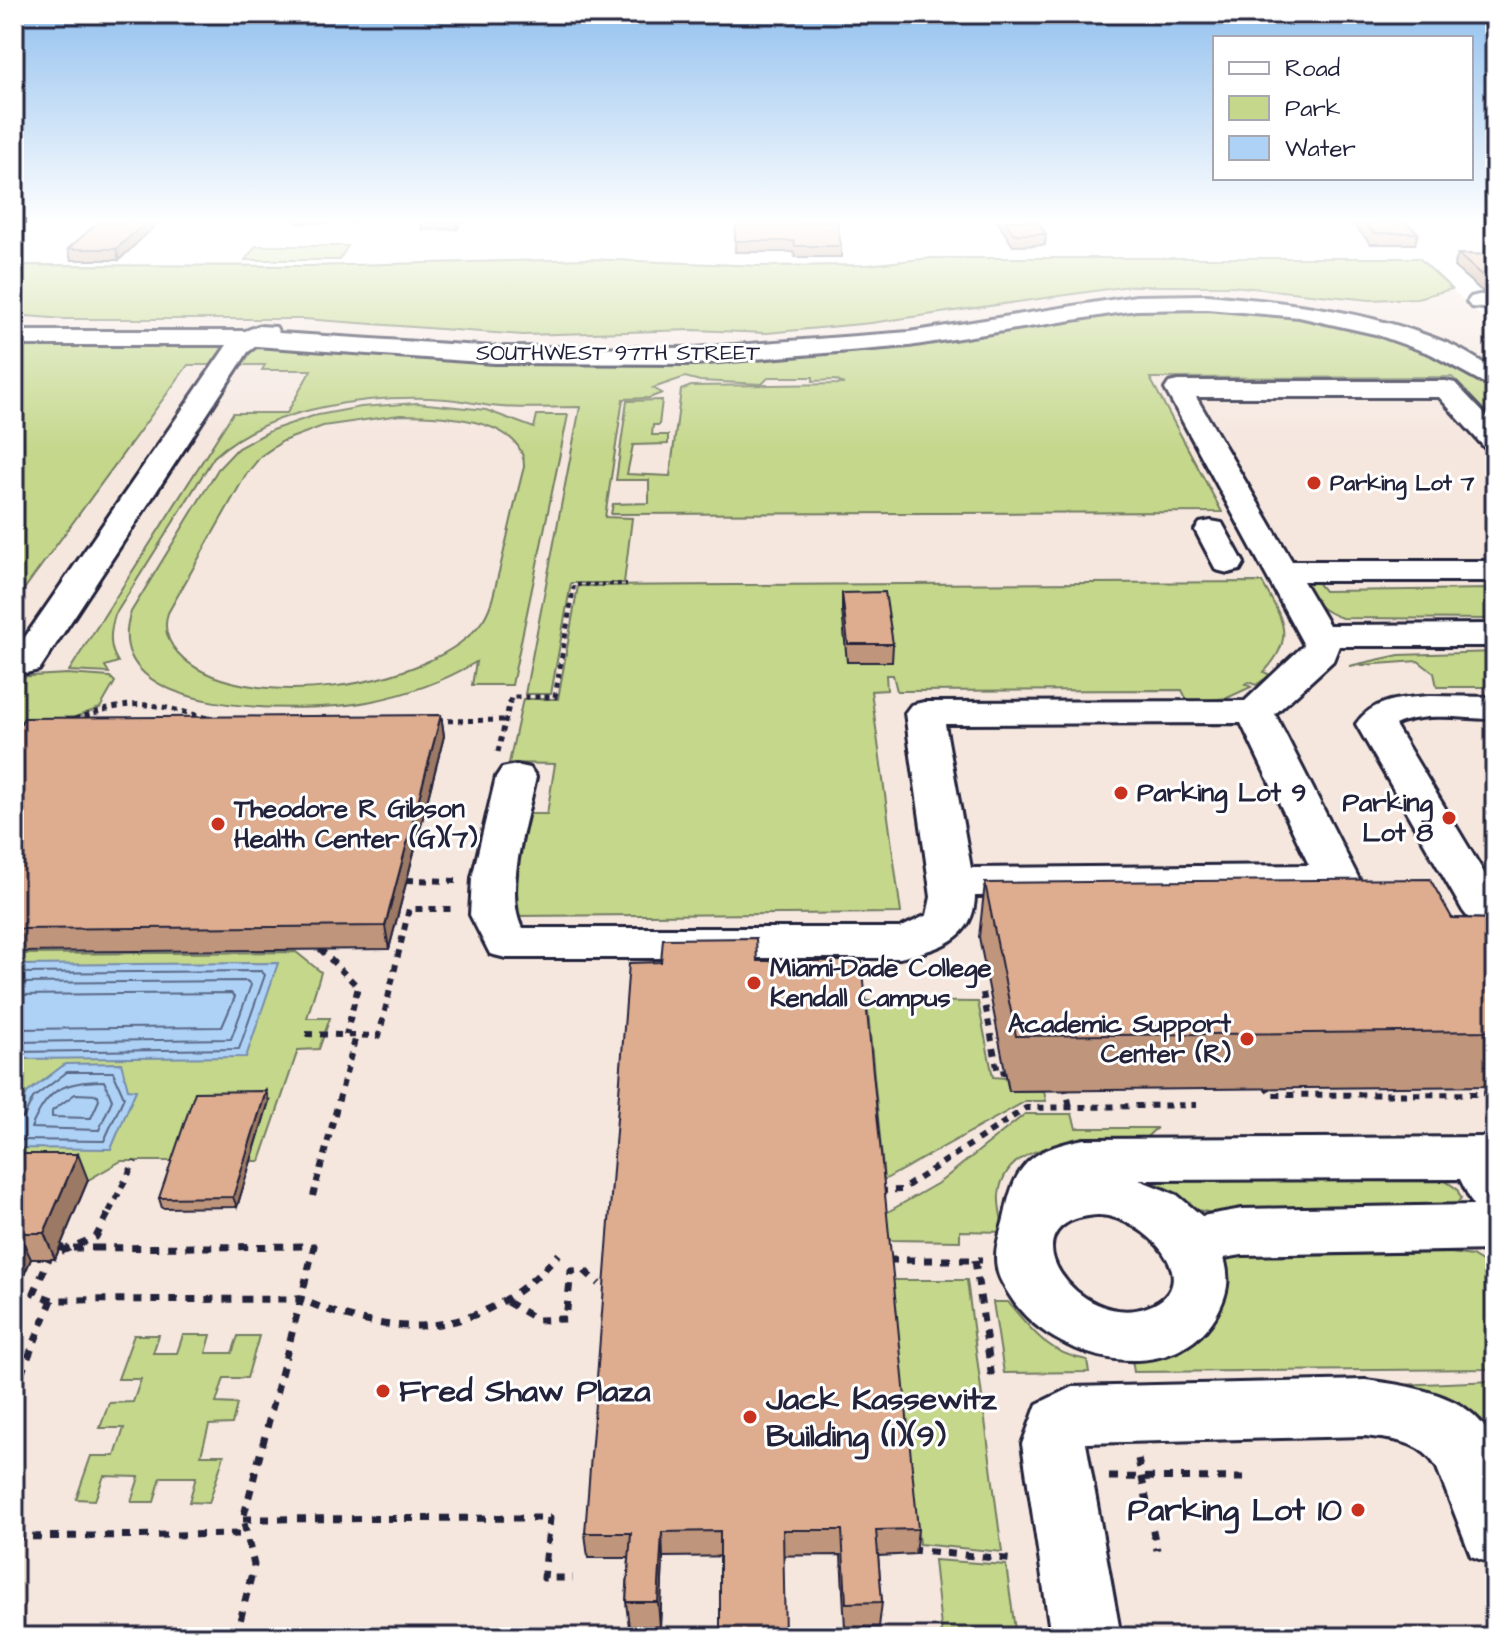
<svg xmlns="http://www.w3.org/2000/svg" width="1509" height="1651" viewBox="0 0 1509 1651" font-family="'Architects Daughter',sans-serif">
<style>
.built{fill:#f5e6de}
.green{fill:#c4d78b;stroke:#737c63;stroke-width:2;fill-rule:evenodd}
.water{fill:#aed2f6;stroke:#768cab;stroke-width:2}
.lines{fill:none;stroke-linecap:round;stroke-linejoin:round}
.shore{stroke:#5a6886;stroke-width:2}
.minor-casing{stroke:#22223b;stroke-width:6}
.path-far3{stroke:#22223b;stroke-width:4;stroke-dasharray:4 4;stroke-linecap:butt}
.path-far2{stroke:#22223b;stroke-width:5;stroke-dasharray:5 5;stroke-linecap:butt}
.path-far1{stroke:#22223b;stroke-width:6;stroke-dasharray:7 7;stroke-linecap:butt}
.path{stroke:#22223b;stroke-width:7;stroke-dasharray:9 9;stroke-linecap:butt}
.minor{fill:#fff;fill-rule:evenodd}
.path-bridge{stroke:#22223b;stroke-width:7;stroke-dasharray:9 9;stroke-linecap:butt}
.wall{fill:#bf957c;stroke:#22223b;stroke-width:2}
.shaded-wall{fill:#9b7965;stroke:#22223b;stroke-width:2}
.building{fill:#dead90;stroke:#22223b;stroke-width:2}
.poi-dot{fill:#c8321e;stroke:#fff;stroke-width:3}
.labels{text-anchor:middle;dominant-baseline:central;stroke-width:6;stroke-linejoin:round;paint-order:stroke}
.far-street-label{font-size:22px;fill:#22223b;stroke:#fff}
.far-poi-label{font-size:22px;font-weight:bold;fill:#22223b;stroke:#fff;text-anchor:start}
.poi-label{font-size:26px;font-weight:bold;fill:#22223b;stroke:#fff;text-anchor:start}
.near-poi-label{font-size:32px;font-weight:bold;fill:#22223b;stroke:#fff;text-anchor:start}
</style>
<rect width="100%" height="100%" fill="#fff"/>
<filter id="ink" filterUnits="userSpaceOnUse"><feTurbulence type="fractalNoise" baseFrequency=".0125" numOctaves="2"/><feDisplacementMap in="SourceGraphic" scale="16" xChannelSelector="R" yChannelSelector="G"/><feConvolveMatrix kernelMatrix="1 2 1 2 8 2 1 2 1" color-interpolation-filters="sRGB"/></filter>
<g filter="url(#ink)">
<!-- built -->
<polygon class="built" points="931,258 1419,258 1495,330 1495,1637 14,1637 14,265 308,266 589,259 760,266 867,265"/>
<!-- green -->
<g class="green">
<polygon points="256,246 348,246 339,260 245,260"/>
<polygon points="931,258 1419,258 1452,289 1417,298 1370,300 1232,286 1129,286 871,323 767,333 693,330 523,335 304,319 65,319 14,315 14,265 308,266 589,259 760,266 867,265"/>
<path d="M1130 308H1266L1405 339 1482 380 1495 392V422L1452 377 1150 378 1222 512 611 514 613 504 649 503V480H616L627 401 662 400 659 425H653L652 435H668V444L633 445 627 474 670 476 681 390 691 386 844 384 835 380 813 381V377H769L762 384 700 381 685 377 653 388 662 393 649 398 623 399 605 517 632 518 624 583H571L551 694H525L580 407C554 407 527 409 501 407 482 406 465 400 446 399 374 394 269 406 214 457L115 615C110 631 108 647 118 662L105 666 109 673 69 671 233 413H287L311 370H262L265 365H238L255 344 658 361Z"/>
<polygon points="14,342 232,342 217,365 188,365 14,603"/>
<path d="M417 403 486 410 534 428 537 415H568L512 685H472L476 662C443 682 405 695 367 702 309 713 94 720 131 612L218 469 238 448 272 430 313 416 361 407ZM400 415C435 415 525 417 524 467 515 500 508 535 500 568 495 586 493 605 483 620 436 689 235 717 178 653 167 641 163 628 168 613L245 476 261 456 283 441 323 426Z"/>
<path d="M1315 580 1324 591 1495 589V619L1342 618C1321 611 1314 602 1304 584L1305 581Z"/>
<path d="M1262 582C1282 619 1297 637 1264 672L1270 675 1256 685 1248 682 1245 684 1251 687 1227 698 1188 702 1182 690 897 691 893 675H886L887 690 871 691 901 913 517 916 512 888 523 814H547L555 764 509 763 523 699H558L578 586Z"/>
<polygon points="1495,652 1495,687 1437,687 1434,673 1418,661 1349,666 1399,655"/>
<polygon points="67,674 110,677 115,682 100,708 14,739 14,677"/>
<polygon points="296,952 321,972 307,1018 330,1018 319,1049 298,1050 260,1161 121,1161 88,1180 14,1180 14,954"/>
<polygon points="867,1001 978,1002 993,1077 1006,1078 1009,1091 1044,1091 1046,1101 1026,1101 884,1180"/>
<path d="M1025 1114H1072L1076 1128H1157C1151 1131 1149 1137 1143 1139 1136 1143 1120 1141 1112 1141 1074 1143 1004 1142 999 1195 998 1206 1002 1220 1004 1232L960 1231V1241L889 1240 886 1213 940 1182Z"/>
<polygon points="1147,1178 1441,1178 1457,1189 1461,1198 1453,1208 1208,1212 1168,1204 1176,1193"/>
<polygon points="1450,1253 1472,1256 1495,1270 1495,1369 1134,1372 1130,1348 1223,1262 1236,1255"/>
<polygon points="892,1280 967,1280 1002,1552 919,1544"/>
<path d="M993 1302H1008C1031 1330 1049 1354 1087 1360L1089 1372 1004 1373Z"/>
<polygon points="134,1335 159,1335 153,1353 177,1353 183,1335 211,1335 206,1353 232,1353 238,1336 259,1336 247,1378 224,1378 216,1403 237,1404 232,1424 209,1425 201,1455 224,1455 209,1503 189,1502 196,1477 161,1477 154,1502 131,1502 139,1477 104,1476 95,1500 76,1499 91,1456 115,1456 124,1428 100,1428 109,1403 133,1402 141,1379 118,1379"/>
<polygon points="1495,1381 1495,1455 1430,1393 1397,1385"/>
<polygon points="934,1560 1006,1565 1016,1637 942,1637"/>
</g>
<!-- water -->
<g class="water">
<polygon points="278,963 246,1057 14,1059 14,965"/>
<polygon points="121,1063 128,1089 136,1090 111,1149 14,1148 14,1120 27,1093 65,1064"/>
</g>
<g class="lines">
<!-- shore -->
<g class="shore">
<polyline points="14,973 261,971 265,975 239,1049 14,1052"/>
<polyline points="14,983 247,981 251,985 231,1039 14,1042"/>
<polyline points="14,995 231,993 235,997 222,1027 14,1029"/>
<path d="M104 1081 112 1100 99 1130 31 1128C48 1088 62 1082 104 1081Z"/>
<polygon points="75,1094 98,1095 99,1100 91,1118 52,1117 52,1111"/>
<polyline points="14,1121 24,1117 33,1098 67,1072 113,1072 124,1097 104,1141 14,1140"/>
</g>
<defs>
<g id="minor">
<path d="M1207 295C1289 302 1370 311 1447 343 1464 350 1479 361 1495 370V389L1431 354 1375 334 1299 317 1207 309 1136 310 909 346 695 364 495 363 256 346 248 352 39 670 26 673 14 670V653L227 345H14V331H245L258 326 276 327 279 333 495 347 695 348 909 332 1136 296Z"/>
<polygon points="1479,295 1495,295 1495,309 1471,307 1467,302 1471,297"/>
<path d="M1178 381H1446L1455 383 1495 425V451L1485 448 1439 397H1196L1292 561H1495V581H1303L1329 625 1495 624V646H1339L1333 661 1275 714 1359 879 1353 889 1337 893 975 896C974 941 937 949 900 958H506L490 954 470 915 472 878 496 777 502 768 516 765 530 768 536 777C528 818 503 890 522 928H900L927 915 931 897 905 713 911 705 924 702 1245 701 1304 645 1165 389 1169 383ZM1241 723 1309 865 971 868 945 724Z"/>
<polygon points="1211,521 1222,523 1244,563 1240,570 1228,573 1216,570 1195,530 1200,523"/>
<path d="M1430 696 1495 697V719C1464 719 1423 711 1395 725L1495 891V937L1479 932 1463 911 1356 724C1373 699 1402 698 1430 696Z"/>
<path d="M1495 1137V1250L1242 1255 1224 1258C1230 1278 1228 1292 1219 1310 1178 1393 1050 1362 1010 1296 1005 1288 998 1278 997 1268 993 1247 1002 1231 1006 1210 1016 1160 1036 1149 1084 1139ZM1460 1179 1473 1205 1242 1209 1202 1216 1177 1195 1139 1180ZM1098 1215C1146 1216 1209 1285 1147 1307 1079 1332 1000 1221 1098 1215Z"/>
<path d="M1365 1380C1411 1386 1486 1395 1495 1454 1500 1489 1495 1529 1495 1565L1471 1556 1437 1468C1421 1440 1394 1440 1365 1436L1086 1443 1121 1637H1051L1022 1444 1037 1404 1072 1387Z"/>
</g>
</defs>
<!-- minor casing -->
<use href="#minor" class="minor-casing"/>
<!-- path-far3 -->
<polyline class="path-far3" points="572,598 574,585 627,584"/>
<!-- path-far2 -->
<g class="path-far2">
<path d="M75 719C138 698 145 702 208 718"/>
<polyline points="438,721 505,720"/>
<polyline points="498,752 511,697 555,697 572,596"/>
</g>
<!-- path-far1 -->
<g class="path-far1">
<polyline points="407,880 457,881"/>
<polyline points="320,949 358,987 346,1035"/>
<polyline points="983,993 998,1073 1005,1072"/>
<polyline points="306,1034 379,1036 409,909 456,909"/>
<polyline points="1065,1085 1070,1107"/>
<polyline points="1265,1085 1271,1095 1495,1094"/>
<polyline points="880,1191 901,1190 1026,1108 1197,1105"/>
<polyline points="313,1196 356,1036"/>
<polyline points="109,1212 135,1161"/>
</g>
<!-- path -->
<g class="path">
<polyline points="888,1260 982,1260"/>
<polyline points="975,1260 992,1379"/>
<polyline points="52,1300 34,1293 50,1256 96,1237 110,1210"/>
<polyline points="507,1302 538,1320 566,1319 571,1271 584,1270 599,1284"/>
<polyline points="14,1391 52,1300 301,1299 314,1246 97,1248"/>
<polyline points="1138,1459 1157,1550"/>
<polyline points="1109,1477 1248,1478"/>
<polyline points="243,1519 550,1518 544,1578 573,1578"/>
<polyline points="14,1537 247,1534"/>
<polyline points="910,1550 1017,1560"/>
<path d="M236 1637 254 1565 243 1519 301 1299C399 1343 485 1337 559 1254"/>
</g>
<!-- minor -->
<use href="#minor" class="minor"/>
<!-- path-bridge -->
<polyline class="path-bridge" points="55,1248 97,1248"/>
</g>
<!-- wall -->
<g class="wall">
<polygon points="100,221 160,221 119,260 71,260 68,249"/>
<polygon points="297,221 357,221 356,223 297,223"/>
<polygon points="421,221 461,221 457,229 422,230"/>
<polygon points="736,221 841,246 841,257 795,257 794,252 735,252"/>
<polygon points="997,221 1037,221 1046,234 1045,245 1013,246"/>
<polygon points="1350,221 1405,221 1418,233 1415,244 1371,244"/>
<polygon points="1458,254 1495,255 1495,293 1483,292 1454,267"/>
<polygon points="842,593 893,644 892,662 847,662 842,610"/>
<polygon points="441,715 444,736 389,949 14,952 14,734"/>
<polygon points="985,883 1452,918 1495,919 1495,1086 1009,1091 979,937"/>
<polygon points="757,961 918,1529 915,1554 878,1556 882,1602 879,1627 845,1628 841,1555 663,1557 660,1627 629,1627 626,1602 629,1558 588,1558 585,1533"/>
<polygon points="269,1101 237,1207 162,1208 159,1198"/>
<polygon points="14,1154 88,1180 55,1259 31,1259 14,1297"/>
</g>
<!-- shaded-wall -->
<g class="shaded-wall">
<polygon points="147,221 160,221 119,260 116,249"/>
<polygon points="456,221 461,221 457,229"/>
<polygon points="441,715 444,736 389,949 385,926"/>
<polygon points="266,1091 269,1101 237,1207 233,1197"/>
<polygon points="78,1154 88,1180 55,1259 44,1233"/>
<polygon points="19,1233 31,1259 14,1297 14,1245"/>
<polygon points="662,1532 663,1557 660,1627 658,1602"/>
</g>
<!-- building -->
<g class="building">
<polygon points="100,221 147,221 116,249 68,249"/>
<polygon points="736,221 837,221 841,246 795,246 794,241 735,241"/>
<polygon points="1005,221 1037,221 1046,234 1014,234"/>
<polygon points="1363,221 1405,221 1418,233 1374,233"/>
<polygon points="1458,254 1495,255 1495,280 1486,279"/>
<polygon points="885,592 893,644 848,644 842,593"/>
<polygon points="441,715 385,926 14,929 14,734 24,718"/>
<polygon points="1430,879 1452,918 1495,919 1495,1031 1016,1036 985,883"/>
<polygon points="756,938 757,961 862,961 918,1529 876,1530 882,1602 846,1603 842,1530 783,1530 785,1637 720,1637 720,1531 662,1532 658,1602 626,1602 631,1533 585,1533 629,963 661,962 663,939"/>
<polygon points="266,1091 233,1197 159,1198 195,1092"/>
<polygon points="14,1154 78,1154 44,1233 19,1233 14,1245"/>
</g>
</g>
<!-- sky -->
<linearGradient id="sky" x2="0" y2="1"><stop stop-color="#91c0ee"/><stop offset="0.49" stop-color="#fff"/><stop offset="1" stop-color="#fff" stop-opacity="0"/></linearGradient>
<rect width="1509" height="452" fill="url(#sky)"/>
<!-- markers -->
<g class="poi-dot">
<circle cx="1314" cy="483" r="8"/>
<circle cx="1121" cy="793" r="8"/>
<circle cx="1449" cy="818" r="8"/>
<circle cx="218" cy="824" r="8"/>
<circle cx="754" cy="983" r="8"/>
<circle cx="1247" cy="1039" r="8"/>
<circle cx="383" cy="1391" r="8"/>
<circle cx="750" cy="1417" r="8"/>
<circle cx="1358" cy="1510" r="8"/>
</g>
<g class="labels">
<!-- far-street labels -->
<g class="far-street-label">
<text x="618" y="353">SOUTHWEST 97TH STREET</text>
</g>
<!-- far-poi labels -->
<g class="far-poi-label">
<text x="1330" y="483">Parking Lot 7</text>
</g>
<!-- poi labels -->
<g class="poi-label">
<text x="1137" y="793">Parking Lot 9</text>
<text x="1433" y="803" text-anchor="end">Parking<tspan x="1433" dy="30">Lot 8</tspan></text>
<text x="234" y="809">Theodore R Gibson<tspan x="234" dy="30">Health Center (G)(7)</tspan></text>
<text x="770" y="968">Miami-Dade College<tspan x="770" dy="30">Kendall Campus</tspan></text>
<text x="1231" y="1024" text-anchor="end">Academic Support<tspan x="1231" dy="30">Center (R)</tspan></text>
</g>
<!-- near-poi labels -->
<g class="near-poi-label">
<text x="399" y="1391">Fred Shaw Plaza</text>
<text x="766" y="1399">Jack Kassewitz<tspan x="766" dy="37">Building (I)(9)</tspan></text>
<text x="1342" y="1510" text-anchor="end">Parking Lot 10</text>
</g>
</g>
<!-- margin -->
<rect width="1509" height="1651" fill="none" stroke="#fff" stroke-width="48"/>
<rect x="24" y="24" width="1461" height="1603" fill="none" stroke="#22223b" stroke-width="3" filter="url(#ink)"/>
<!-- legend -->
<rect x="1213" y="36" width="260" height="144" fill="#ffffff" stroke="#a7a7b1" stroke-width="2"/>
<rect x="1229" y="62" width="40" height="12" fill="#ffffff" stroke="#a7a7b1" stroke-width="2"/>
<text x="1285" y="76" font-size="24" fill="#22223b">Road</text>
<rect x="1229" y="96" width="40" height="24" fill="#c4d78b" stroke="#a7a7b1" stroke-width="2"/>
<text x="1285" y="116" font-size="24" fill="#22223b">Park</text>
<rect x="1229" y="136" width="40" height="24" fill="#aed2f6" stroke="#a7a7b1" stroke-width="2"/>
<text x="1285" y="156" font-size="24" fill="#22223b">Water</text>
</svg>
